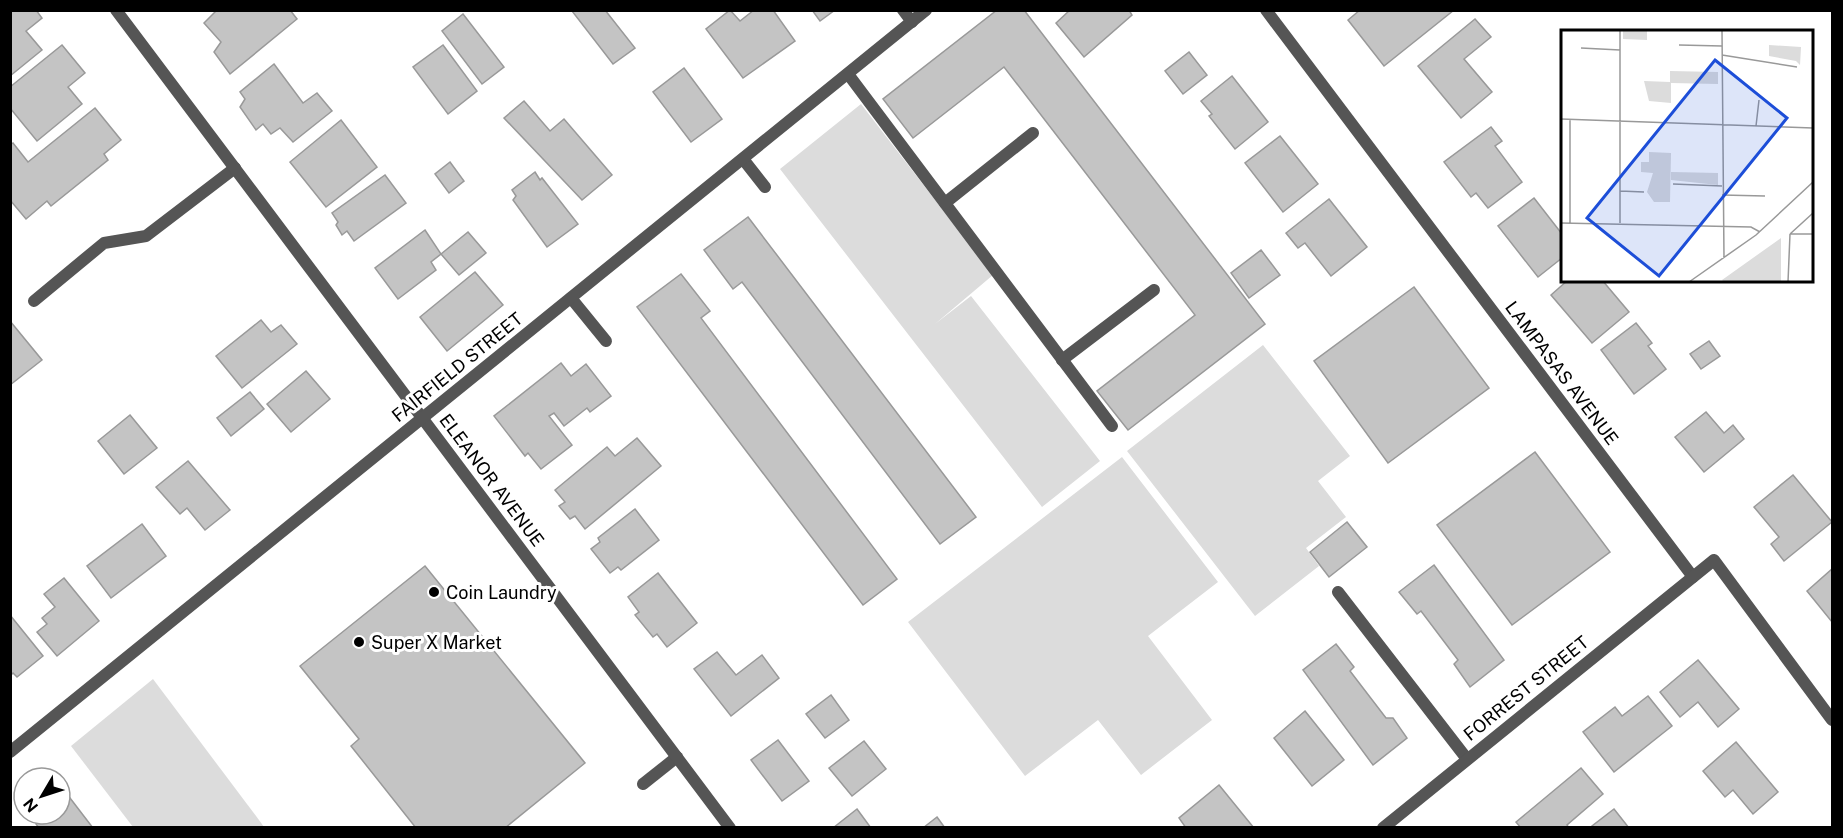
<svg xmlns="http://www.w3.org/2000/svg" width="1843" height="838" viewBox="0 0 1843 838" font-family="'Public Sans',sans-serif">
<style>
.green{fill:#dcdcdc}
.building{fill:#c4c4c4;stroke:#999;stroke-width:1.5}
.lines{fill:none;stroke-linecap:round;stroke-linejoin:round}
.service{stroke:#555;stroke-width:12}
.minor{stroke:#555;stroke-width:12}
.poi-dot{fill:#000;stroke:#fff;stroke-width:2}
.labels{text-anchor:middle;dominant-baseline:central;stroke-width:6;stroke-linejoin:round;paint-order:stroke}
.street-label{font-size:18px;fill:#000;stroke:#fff}
.poi-label{font-size:18px;fill:#000;stroke:#fff;text-anchor:start}
.inset-road{fill:none;stroke:#999;stroke-width:1.5}
.view{fill:#1d4ed8;fill-opacity:0.15;stroke:#1d4ed8;stroke-width:3}
.inset-edge{fill:none;stroke:#000;stroke-width:3}
</style>
<rect width="100%" height="100%" fill="#fff"/>
<!-- green -->
<g class="green">
<polygon points="861,104 993,275 935,324 971,296 1100,461 1042,507 780,169"/>
<polygon points="1263,345 1350,456 1318,481 1346,517 1306,548 1319,566 1255,616 1127,451"/>
<polygon points="1122,457 1218,582 1148,636 1212,720 1141,775 1098,720 1025,776 908,622"/>
<polygon points="153,679 259,820 264,827 133,827 71,746"/>
</g>
<!-- building -->
<g class="building">
<polygon points="10,10 36,10 42,18 26,31 42,50 10,76"/>
<polygon points="217,10 290,10 297,19 230,74 214,52 221,42 204,23"/>
<polygon points="605,10 635,48 613,64 572,11"/>
<polygon points="730,10 740,21 754,10 773,10 795,41 743,78 706,29"/>
<polygon points="812,10 835,10 820,21"/>
<polygon points="997,10 1024,10 1265,324 1128,430 1097,391 1195,315 1004,67 913,138 883,99"/>
<polygon points="1070,10 1129,10 1132,15 1084,57 1056,23"/>
<polygon points="1360,10 1454,10 1384,66 1348,20"/>
<polygon points="463,14 504,67 482,84 442,31"/>
<polygon points="1475,19 1491,37 1464,59 1492,92 1461,118 1418,66"/>
<polygon points="62,45 85,73 68,87 82,104 37,141 10,108 10,87"/>
<polygon points="443,45 477,91 448,114 413,67"/>
<polygon points="1189,52 1207,75 1183,94 1165,71"/>
<polygon points="274,64 303,103 317,93 332,111 293,142 280,128 271,134 263,124 256,130 240,107 245,99 240,92"/>
<polygon points="684,68 722,119 691,142 653,92"/>
<polygon points="1232,76 1268,122 1235,149 1209,116 1212,114 1201,101"/>
<polygon points="524,101 550,131 564,119 612,175 582,200 504,118"/>
<polygon points="95,108 121,140 104,154 108,160 51,206 47,201 26,219 10,200 10,145 13,143 28,162"/>
<polygon points="341,120 377,167 326,207 290,162"/>
<polygon points="1491,127 1502,141 1495,146 1522,182 1488,208 1476,193 1471,197 1444,162"/>
<polygon points="1280,136 1318,184 1283,212 1245,163"/>
<polygon points="450,162 464,181 449,193 435,174"/>
<polygon points="535,172 540,180 542,178 578,224 547,247 513,200 516,196 512,190"/>
<polygon points="385,175 406,203 354,241 347,231 342,235 336,225 338,222 332,213"/>
<polygon points="1534,198 1562,234 1562,258 1538,277 1498,226"/>
<polygon points="1329,199 1367,247 1331,276 1305,243 1298,248 1286,233"/>
<polygon points="748,217 976,517 940,544 742,282 733,289 704,250"/>
<polygon points="425,230 441,254 431,262 436,270 398,299 375,268"/>
<polygon points="468,232 486,253 459,275 441,254"/>
<polygon points="1261,250 1280,275 1249,298 1231,273"/>
<polygon points="475,272 503,305 447,351 420,317"/>
<polygon points="681,274 710,311 701,318 897,579 863,605 637,307"/>
<polygon points="1568,280 1602,280 1629,312 1592,343 1551,295"/>
<polygon points="1414,287 1489,388 1388,463 1314,361"/>
<polygon points="261,320 271,332 281,325 297,344 242,388 216,356"/>
<polygon points="10,321 42,360 10,385"/>
<polygon points="1636,323 1652,343 1648,346 1666,369 1634,394 1601,350"/>
<polygon points="1709,341 1720,356 1701,369 1690,354"/>
<polygon points="561,363 571,376 586,364 611,396 590,412 587,408 564,426 554,413 549,416 572,445 541,469 528,453 525,456 494,416"/>
<polygon points="306,371 330,399 291,432 267,404"/>
<polygon points="250,392 264,409 231,436 217,418"/>
<polygon points="1706,412 1724,433 1733,425 1744,439 1704,472 1675,437"/>
<polygon points="130,415 157,448 124,474 98,441"/>
<polygon points="637,438 661,466 585,529 575,516 570,519 559,506 565,502 555,490 607,447 615,456"/>
<polygon points="1535,452 1610,552 1512,625 1437,525"/>
<polygon points="188,461 230,510 205,530 187,508 180,514 156,487"/>
<polygon points="1793,475 1832,522 1784,561 1771,544 1779,537 1754,507"/>
<polygon points="635,509 659,540 621,570 618,567 610,573 591,549 600,542 598,538"/>
<polygon points="1347,522 1367,547 1329,577 1310,552"/>
<polygon points="142,524 166,556 111,598 87,566"/>
<polygon points="1434,565 1504,660 1470,687 1454,664 1458,660 1421,611 1417,614 1399,592"/>
<polygon points="425,566 585,763 505,828 416,828 351,746 359,739 300,666"/>
<polygon points="1832,569 1832,622 1807,591"/>
<polygon points="658,573 697,623 667,647 657,634 653,637 635,615 639,612 628,597"/>
<polygon points="64,578 99,621 57,656 37,632 47,624 42,618 55,607 44,594"/>
<polygon points="10,615 43,656 17,677 13,673 10,676"/>
<polygon points="1336,644 1354,667 1350,671 1386,718 1393,718 1407,738 1373,765 1303,670"/>
<polygon points="717,652 736,675 762,655 779,678 731,716 694,669"/>
<polygon points="1698,660 1739,709 1718,727 1698,702 1680,717 1660,692"/>
<polygon points="831,695 849,720 825,738 806,714"/>
<polygon points="1648,696 1672,726 1614,772 1583,732 1615,707 1622,716"/>
<polygon points="1305,711 1344,760 1312,786 1274,738"/>
<polygon points="778,740 809,781 782,801 751,760"/>
<polygon points="864,741 886,769 852,796 829,768"/>
<polygon points="1736,742 1778,792 1753,814 1733,790 1725,797 1703,771"/>
<polygon points="1581,768 1603,794 1567,825 1569,828 1521,828 1516,822"/>
<polygon points="1219,785 1254,828 1186,828 1179,818"/>
<polygon points="70,798 93,828 39,828 36,824 49,814 60,814 60,806"/>
<polygon points="857,809 871,828 833,828"/>
<polygon points="1614,809 1629,828 1593,828 1592,826"/>
<polygon points="937,817 945,828 923,828"/>
</g>
<g class="lines">
<!-- service -->
<g class="service">
<polyline points="903,10 912,22"/>
<polyline points="848,74 1112,426"/>
<polyline points="743,159 765,187"/>
<polyline points="945,203 1033,133"/>
<polyline points="571,298 606,341"/>
<polyline points="34,301 104,243 146,236 235,168"/>
<polyline points="1062,360 1154,290"/>
<polyline points="1338,592 1467,759"/>
<polyline points="643,784 677,757"/>
</g>
<!-- minor -->
<g class="minor">
<polyline points="116,10 730,828"/>
<polyline points="1266,10 1693,577"/>
<polyline points="10,752 926,10"/>
<polyline points="1383,828 1714,560 1832,720"/>
</g>
</g>
<!-- markers -->
<g class="poi-dot">
<circle cx="434" cy="592" r="6"/>
<circle cx="359" cy="642" r="6"/>
</g>
<g class="labels">
<!-- street labels -->
<g class="street-label">
<text transform="translate(457 367) rotate(-39)">FAIRFIELD STREET</text>
<text transform="translate(1562 373) rotate(53)">LAMPASAS AVENUE</text>
<text transform="translate(492 480) rotate(53)">ELEANOR AVENUE</text>
<text transform="translate(1526 688) rotate(-39)">FORREST STREET</text>
</g>
<!-- poi labels -->
<g class="poi-label">
<text x="446" y="592">Coin Laundry</text>
<text x="371" y="642">Super X Market</text>
</g>
</g>
<!-- overview -->
<g transform="translate(1561 30)">
<rect width="252" height="252" fill="#fff"/>
<path d="M62 0H86V10L62 9ZM208 15 240 17 239 35 235 31 208 26ZM109 41 157 42V54L110 53V73L88 71 83 51 109 52ZM88 122 110 123 109 172H93L86 162 92 143 80 142V132H88ZM110 142 157 143V155L110 150ZM220 208V251H162L161 250Z" fill="#dcdcdc"/>
<path class="inset-road" d="M161 0 163 228M118 15 161 16M20 18 59 20M161 25 236 37M0 89 252 98M195 96 198 70M112 154 161 156M59 161 83 162M161 165 204 166M0 193 190 197 199 202M59 193V0M9 194V90M229 204 252 183M229 204H252M128 252 195 205 252 152M227 252 229 204"/>
<path class="view" d="M154 30 226 88 98 246 26 188Z"/>
<rect width="252" height="252" class="inset-edge"/>
</g>
<!-- border -->
<rect width="1843" height="838" fill="none" stroke="#000000" stroke-width="24"/>
<!-- north arrow -->
<g transform="translate(42 796) rotate(231)"><circle r="28" fill="#ffffff" stroke="#999999" stroke-width="1.5"/>
<path d="M0-4.5L10 22L0 15L-10 22Z" fill="#000000"/>
<text y="-9" font-size="16" font-weight="bold" text-anchor="middle" fill="#000000">N</text>
</g>
</svg>
